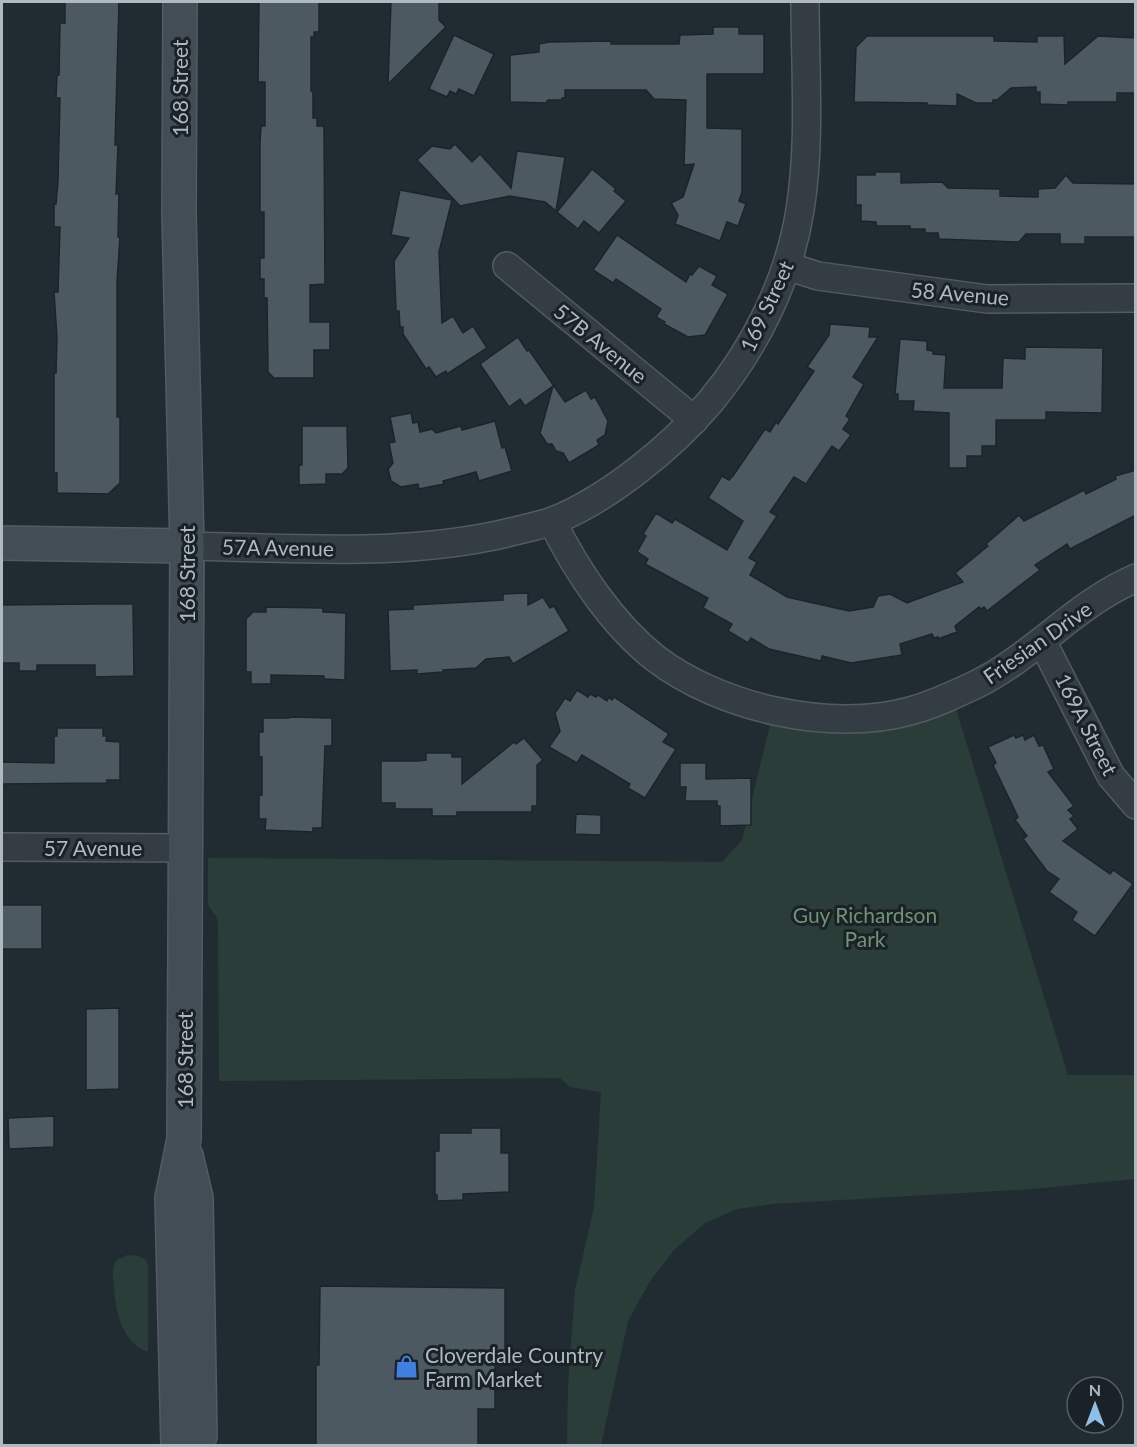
<svg xmlns="http://www.w3.org/2000/svg" width="1137" height="1447" viewBox="0 0 1137 1447" font-family="Lato,sans-serif">
<style>
.green{fill:#2a3d38}
.building{fill:#4c5961;stroke:#1c242a;stroke-width:1.5}
.lines{fill:none;stroke-linecap:round;stroke-linejoin:round}
.street-casing{stroke:#525b61;stroke-width:30}
.secondary-casing{stroke:#525b61;stroke-width:36}
.street{stroke:#343d43;stroke-width:27}
.secondary{stroke:#434d56;stroke-width:33}
.labels{text-anchor:middle;dominant-baseline:central;stroke-width:6;stroke-linejoin:round;paint-order:stroke}
.street-label{font-size:21px;fill:#aeb9c0;stroke:#1a2228}
.park-label{font-size:21px;fill:#709372;stroke:#1a2228}
.poi-label{font-size:21px;fill:#aeb9c0;stroke:#1a2228;text-anchor:start}
</style>
<rect width="100%" height="100%" fill="#212c32"/>
<!-- green -->
<g class="green">
<path d="M956 709 1068 1075H1135V1179L1032 1189 772 1204 737 1209 705 1223 674 1250 650 1281 628 1321 601 1445H567L568 1385 575 1290 594 1207 601 1092 570 1087 560 1078 219 1081 218 923C218 915 210 911 208 903V858L722 862 742 840 770 725C818 733 864 736 912 724 927 720 942 714 956 709Z"/>
<path d="M127 1255C138 1256 145 1255 148 1266V1352C122 1343 116 1312 114 1288 113 1277 111 1268 117 1260Z"/>
</g>
<!-- building -->
<g class="building">
<polygon points="65,2 119,2 115,145 118,145 116,194 119,194 118,237 120,237 117,282 117,417 120,417 120,483 108,494 57,493 57,473 54,473 54,373 56,373 57,338 54,292 58,292 60,227 54,227 54,204 56,204 58,181 60,98 56,98 57,75 59,75 60,23 65,23"/>
<polygon points="259,2 319,2 319,32 314,32 314,37 311,37 311,91 313,91 313,118 317,118 317,126 324,126 325,284 310,285 310,322 330,322 330,350 314,350 314,378 274,378 268,372 267,298 264,298 264,279 260,279 260,258 264,258 264,212 260,212 260,142 261,126 265,126 265,82 258,82"/>
<polygon points="391,2 439,2 439,20 446,27 388,84"/>
<polygon points="713,27 739,27 739,34 764,34 764,74 707,74 707,128 742,129 742,192 739,201 746,204 738,226 727,222 720,241 675,224 678,215 671,203 683,197 694,164 684,165 686,100 654,99 646,90 565,90 565,98 562,98 562,100 548,100 546,103 510,102 510,55 539,52 539,44 549,42 611,41 611,44 679,44 680,35 713,34"/>
<polygon points="454,35 494,54 474,96 459,89 456,94 450,91 447,97 429,89"/>
<polygon points="867,36 994,36 994,41 1037,42 1037,36 1064,36 1065,64 1098,36 1136,38 1136,93 1117,93 1117,102 1068,102 1068,105 1040,104 1040,92 1036,92 1036,87 1011,88 997,100 993,100 993,103 976,103 957,94 957,106 927,105 927,103 854,102 856,47"/>
<polygon points="455,144 472,162 480,154 511,188 517,151 565,157 556,211 545,202 510,196 460,206 417,160 432,146 450,149"/>
<polygon points="592,169 616,189 614,191 626,201 599,233 584,221 578,229 557,212"/>
<polygon points="875,172 901,172 901,183 942,182 948,188 1000,189 1000,196 1038,197 1038,189 1055,188 1066,175 1073,183 1136,184 1136,237 1085,237 1085,244 1060,244 1060,234 1026,234 1019,242 939,239 938,233 925,233 925,229 910,229 910,226 876,226 876,222 861,221 861,205 856,205 856,175 875,175"/>
<polygon points="400,190 452,200 439,252 442,323 453,316 463,333 473,326 487,348 447,374 446,371 436,377 429,367 426,369 403,334 403,327 400,327 399,311 396,311 394,261 409,238 391,235"/>
<polygon points="617,235 686,282 690,274 692,275 699,266 717,276 712,285 728,294 705,335 688,337 664,324 665,322 656,317 661,309 616,279 613,283 593,270"/>
<polygon points="830,324 870,327 869,337 878,337 853,377 864,384 846,416 850,419 843,429 851,435 839,451 832,446 806,484 794,477 770,512 777,516 749,558 757,562 750,575 787,597 849,611 873,607 878,596 890,594 907,603 963,582 955,573 988,546 986,544 1019,515 1024,521 1084,490 1086,494 1116,479 1115,476 1136,470 1136,515 1070,549 1067,544 1035,565 1040,570 987,611 984,607 981,609 979,607 955,626 957,632 938,639 938,637 934,638 932,634 900,644 902,655 851,663 822,656 821,661 769,649 751,638 748,643 728,631 732,624 703,608 708,598 645,564 648,559 637,552 646,536 643,534 656,513 672,523 675,519 727,550 743,521 708,498 722,476 729,480 733,476 765,429 770,432 776,422 778,424 814,371 807,367 829,335"/>
<polygon points="518,337 527,351 529,350 565,402 586,390 591,399 595,397 608,421 605,435 597,440 599,445 569,463 563,453 556,451 552,444 547,444 540,433 553,386 525,406 520,399 509,407 480,364"/>
<polygon points="900,339 927,341 927,350 933,351 933,354 946,355 944,388 1002,388 1003,358 1025,359 1025,347 1103,348 1102,413 1046,412 1046,420 996,420 996,446 982,446 982,456 967,456 967,468 949,468 949,413 913,411 914,401 898,401 898,394 895,394"/>
<polygon points="411,413 413,423 418,422 420,432 432,429 436,433 461,426 462,430 495,421 502,448 505,447 512,471 479,481 476,472 443,481 444,484 419,489 418,484 401,487 391,481 388,469 393,463 389,443 395,442 390,417"/>
<polygon points="302,426 347,426 348,468 342,474 326,474 326,484 299,485 299,465 302,465"/>
<polygon points="528,593 528,605 543,597 550,608 554,606 569,631 513,664 509,657 486,659 476,668 443,670 443,672 417,674 417,670 390,671 388,610 413,609 413,605 503,600 503,594"/>
<polygon points="95,604 133,604 134,676 95,677 95,665 37,665 37,671 19,671 19,663 2,663 2,605"/>
<polygon points="266,607 323,608 323,612 346,613 345,680 324,679 324,676 271,675 271,684 251,684 251,672 246,672 246,619 253,612 266,612"/>
<polygon points="577,690 588,697 590,694 596,697 598,695 607,701 609,697 612,700 614,697 669,734 663,742 676,749 645,798 628,788 630,784 582,755 577,763 549,747 560,731 555,713 565,698 570,701"/>
<polygon points="289,717 332,718 332,746 325,746 322,828 313,828 313,832 265,830 266,819 259,819 259,795 262,795 262,757 259,757 259,732 263,732 263,718 289,718"/>
<polygon points="57,728 103,728 103,736 107,736 106,741 120,742 120,780 107,780 107,783 2,784 2,762 54,763 54,736 57,736"/>
<polygon points="1014,735 1016,738 1023,735 1025,740 1034,735 1039,746 1043,745 1054,769 1048,772 1074,806 1068,810 1074,816 1070,819 1078,829 1063,841 1110,874 1113,870 1133,884 1095,936 1072,920 1077,912 1049,892 1059,879 1047,871 1023,839 1027,836 1015,820 1018,817 993,765 996,763 988,747"/>
<polygon points="524,738 543,760 537,765 537,806 532,806 532,812 457,812 457,816 432,816 432,809 395,809 395,803 381,803 381,761 417,761 426,760 426,753 452,753 452,757 462,757 462,784 514,742 516,744"/>
<polygon points="680,763 706,763 706,779 751,778 751,825 720,826 720,806 717,806 717,801 685,801 686,787 680,787"/>
<polygon points="576,814 601,815 601,835 575,834"/>
<rect x="2" y="905" width="40" height="44"/>
<polygon points="119,1008 119,1089 86,1090 86,1009"/>
<polygon points="54,1116 54,1147 9,1149 8,1118"/>
<polygon points="471,1128 501,1128 501,1153 509,1153 509,1192 463,1194 463,1200 437,1201 437,1195 435,1195 435,1151 439,1151 439,1133 471,1133"/>
<polygon points="320,1286 505,1288 505,1364 495,1367 495,1409 478,1409 478,1446 316,1446 316,1365 319,1365"/>
</g>
<g class="lines">
<defs>
<g id="street">
<polyline points="507,266 694,420"/>
<polyline points="787,266 818,276 987,299 1136,298"/>
<path d="M552 521C576 570 612 624 655 658 720 708 831 733 910 711 933 705 956 694 977 684 1035 655 1077 603 1136 578"/>
<path d="M187 546C297 548 412 558 519 530 530 527 542 525 553 521 608 499 672 447 710 402 755 348 789 280 800 210 811 141 805 72 805 2"/>
<polyline points="1042,641 1111,776 1136,805"/>
<polyline points="2,847 185,848"/>
</g>
<g id="secondary">
<polyline points="2,543 187,546"/>
<polyline points="186,1156 196,1198 200,1436"/>
<polyline points="178,1446 172,1198 184,1139 187,546 179,213 180,2"/>
</g>
</defs>
<!-- street casing -->
<use href="#street" class="street-casing"/>
<!-- secondary casing -->
<use href="#secondary" class="secondary-casing"/>
<!-- street -->
<use href="#street" class="street"/>
<!-- secondary -->
<use href="#secondary" class="secondary"/>
</g>
<!-- icons -->
<defs>
<symbol id="shop-bare" viewBox="-9 -9 18 18"><path d="M-5-2.5h2.3a2.7 3.5 0 0 1 5.4 0H5L5.5 6h-11ZM-1.5-2.5h3a1.5 2.3 0 0 0-3 0Z" fill="#3f7fe0" stroke="#1a2228" stroke-width="2.5" paint-order="stroke"/></symbol>
</defs>
<g fill-rule="evenodd">
<use href="#shop-bare" x="390" y="1350" width="33" height="33"/>
</g>
<g class="labels">
<!-- street labels -->
<g class="street-label">
<text transform="translate(179 88) rotate(-90)">168 Street</text>
<text transform="translate(960 293) rotate(5)">58 Avenue</text>
<text transform="translate(766 306) rotate(-65)">169 Street</text>
<text transform="translate(601 343) rotate(39)">57B Avenue</text>
<text transform="translate(278 547) rotate(1)">57A Avenue</text>
<text transform="translate(186 574) rotate(-90)">168 Street</text>
<text transform="translate(1037 642) rotate(-35)">Friesian Drive</text>
<text transform="translate(1087 724) rotate(63)">169A Street</text>
<text x="93" y="847">57 Avenue</text>
<text transform="translate(184 1060) rotate(-90)">168 Street</text>
</g>
<!-- park labels -->
<g class="park-label">
<text x="865" y="914">Guy Richardson<tspan x="865" dy="24">Park</tspan></text>
</g>
<!-- poi labels -->
<g class="poi-label">
<text x="425" y="1354">Cloverdale Country<tspan x="425" dy="24">Farm Market</tspan></text>
</g>
</g>
<!-- border -->
<rect width="1137" height="1447" fill="none" stroke="#aeb9c0" stroke-width="6"/>
<!-- north arrow -->
<g transform="translate(1095 1405)"><circle r="28" fill="#1a2228" stroke="#555e65" stroke-width="1.5"/>
<path d="M0-4.5L10 22L0 15L-10 22Z" fill="#8bc0e9"/>
<text y="-9" font-size="16" font-weight="bold" text-anchor="middle" fill="#aeb9c0">N</text>
</g>
</svg>
